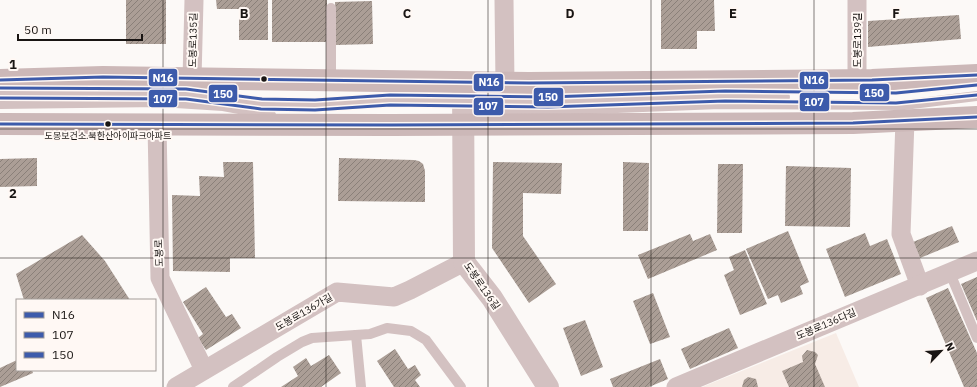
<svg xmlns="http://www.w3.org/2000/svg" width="977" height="387" viewBox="0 0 977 387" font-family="'IBM Plex Sans','Noto Sans KR',sans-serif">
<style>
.built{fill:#f7ece6}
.building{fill:url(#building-hatch)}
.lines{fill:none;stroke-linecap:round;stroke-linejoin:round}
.service{stroke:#d3c1c1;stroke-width:10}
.minor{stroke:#d3c1c1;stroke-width:19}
.tertiary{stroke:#d3c1c1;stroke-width:22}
.primary{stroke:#ccb8b8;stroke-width:22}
.bus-1-casing{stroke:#fff8f4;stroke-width:6}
.bus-2-casing{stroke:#fff8f4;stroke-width:6}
.bus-3-casing{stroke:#fff8f4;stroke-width:6}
.bus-1{stroke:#3d5bab;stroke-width:3}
.bus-2{stroke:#3d5bab;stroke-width:3}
.bus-3{stroke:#3d5bab;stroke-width:3}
.grid{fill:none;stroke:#191513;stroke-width:1;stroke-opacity:0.55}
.bus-dot{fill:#191513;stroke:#fff8f4;stroke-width:1.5}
.labels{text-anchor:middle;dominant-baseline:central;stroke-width:4;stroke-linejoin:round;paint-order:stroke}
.bus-label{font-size:9px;fill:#191513;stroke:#fff8f4}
.street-label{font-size:10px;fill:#191513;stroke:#fff8f4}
.grid-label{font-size:13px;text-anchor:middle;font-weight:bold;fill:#191513;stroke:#fff8f4;stroke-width:4;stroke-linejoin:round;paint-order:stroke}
.line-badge{stroke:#fff8f4;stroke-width:1.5}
.badge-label{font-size:11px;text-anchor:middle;font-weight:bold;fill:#fff}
</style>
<defs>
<pattern id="building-hatch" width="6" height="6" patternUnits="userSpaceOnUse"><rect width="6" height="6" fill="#ab9e96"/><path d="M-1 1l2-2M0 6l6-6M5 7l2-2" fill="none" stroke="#8a8079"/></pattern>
</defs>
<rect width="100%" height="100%" fill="#fcf9f7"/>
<!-- built -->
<polygon class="built" points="836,333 859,387 702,387"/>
<!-- building -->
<g class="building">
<rect x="126" y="0" width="40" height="44"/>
<polygon points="216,0 268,0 268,40 239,40 239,9 217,9"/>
<rect x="272" y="0" width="55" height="42"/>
<polygon points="661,0 714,0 715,31 697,31 697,49 661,49"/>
<polygon points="372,1 373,44 336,45 335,2"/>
<polygon points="959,15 961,39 868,47 868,21"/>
<polygon points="37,158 37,186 0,187 0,159"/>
<polygon points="339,158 414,160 419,161 423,164 425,171 425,202 338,201"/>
<polygon points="223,162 253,162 255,258 230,258 230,272 173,271 172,195 200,196 199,176 224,177"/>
<polygon points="493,162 562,163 561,194 523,193 523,236 556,284 529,303 492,248"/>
<polygon points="623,162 649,163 648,231 623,231"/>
<polygon points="718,164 743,164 742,233 717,233"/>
<polygon points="786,166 851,168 850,227 785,226"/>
<polygon points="952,226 959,242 920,258 913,242"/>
<polygon points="788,231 809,282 800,286 803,294 781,303 778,295 768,299 746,249"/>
<polygon points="865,233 870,246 887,239 901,274 845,297 826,249"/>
<polygon points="690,234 693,241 710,234 717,250 648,279 638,255"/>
<polygon points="82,235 105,261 130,300 24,300 16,274"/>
<polygon points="745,250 767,304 740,315 724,275 734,270 729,257"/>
<polygon points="977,277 977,321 961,284"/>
<polygon points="206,287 226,317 232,314 241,328 206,350 198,338 203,334 183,302"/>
<polygon points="948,288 977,353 977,387 964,387 926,298"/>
<polygon points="653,293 670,337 650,344 633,301"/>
<polygon points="585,320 603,367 581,376 563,328"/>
<polygon points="729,328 738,348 690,369 681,349"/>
<polygon points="395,349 408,369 415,365 421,375 415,380 420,387 394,387 377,361"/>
<polygon points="807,350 815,352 818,355 815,364 825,387 789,387 782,371 803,362 802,356"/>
<polygon points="329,355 341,373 321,387 281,387 298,376 293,367 306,358 311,366"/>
<polygon points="660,359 668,379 649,387 613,387 610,379"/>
<polygon points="17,360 17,370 32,370 33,373 0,387 0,368"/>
<polygon points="748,377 756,379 758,387 742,387 744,380"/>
</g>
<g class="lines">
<!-- service -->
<g class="service">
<polyline points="331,8 331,81"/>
<polyline points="0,93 186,94 246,102 292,105 390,100 548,102 725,96 785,97"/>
<polyline points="0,104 160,102 223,106 271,115"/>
<polyline points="461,114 720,104 904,105 977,96"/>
<polyline points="950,273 977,338"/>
<polyline points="356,335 361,387"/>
<polyline points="233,387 277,357 302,342 312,338 370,334 387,328 411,331 426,340 461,387"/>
</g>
<!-- minor -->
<g class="minor">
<polyline points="504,0 505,83"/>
<polyline points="857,0 857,80"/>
<polyline points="192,79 194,0"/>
<polyline points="905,120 901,234 920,286"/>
<polyline points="157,125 160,278 204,370"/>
<polyline points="176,387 337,292 394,297 410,290 464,262"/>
<polyline points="676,387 977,261"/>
</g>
<!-- tertiary -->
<polyline class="tertiary" points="463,83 464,262 492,298 548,387"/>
<!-- primary -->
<g class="primary">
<polyline points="0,80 103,77 529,83 872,80 977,75"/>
<polyline points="0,124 391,125 853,123 977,117"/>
</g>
<defs>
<g id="bus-1">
<polyline points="0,80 103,77 529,83 872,80 977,75"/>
<polyline points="0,124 391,125 853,123 977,117"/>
</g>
<polyline id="bus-2" points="0,98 186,99 261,109 315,110 390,105 548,107 725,101 896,103 977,95"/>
<polyline id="bus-3" points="0,88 186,89 262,99 315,100 390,95 548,97 725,91 896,93 977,85"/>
</defs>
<!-- bus-1 casing -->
<use href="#bus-1" class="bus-1-casing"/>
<!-- bus-2 casing -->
<use href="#bus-2" class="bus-2-casing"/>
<!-- bus-3 casing -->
<use href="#bus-3" class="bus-3-casing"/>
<!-- bus-1 -->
<use href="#bus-1" class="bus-1"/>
<!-- bus-2 -->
<use href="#bus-2" class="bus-2"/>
<!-- bus-3 -->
<use href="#bus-3" class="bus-3"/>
</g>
<!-- grid -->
<path class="grid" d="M163 0V387M326 0V387M488 0V387M651 0V387M814 0V387M0 129H977M0 258H977"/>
<!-- markers -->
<g class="bus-dot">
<circle cx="264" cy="79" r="3.5"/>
<circle cx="108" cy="124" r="3.5"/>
</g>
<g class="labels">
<!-- bus labels -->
<g class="bus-label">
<text x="108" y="135">도봉보건소.북한산아이파크아파트</text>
</g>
<!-- street labels -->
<g class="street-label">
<text transform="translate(193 40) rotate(-89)">도봉로135길</text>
<text transform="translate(857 40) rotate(-90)">도봉로139길</text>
<text transform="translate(159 253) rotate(-92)">도봉로</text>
<text transform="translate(482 286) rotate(55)">도봉로136길</text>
<text transform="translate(304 312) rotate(-30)">도봉로136가길</text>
<text transform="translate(826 324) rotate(-23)">도봉로136다길</text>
</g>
</g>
<g class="grid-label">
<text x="244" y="18">B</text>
<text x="407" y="18">C</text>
<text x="570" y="18">D</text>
<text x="733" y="18">E</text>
<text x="896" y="18">F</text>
<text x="13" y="69">1</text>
<text x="13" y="198">2</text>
</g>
<g class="line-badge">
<rect x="148" y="68" width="30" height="19" rx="4" fill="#3d5bab"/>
<rect x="799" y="71" width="30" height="19" rx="4" fill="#3d5bab"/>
<rect x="473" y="73" width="31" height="19" rx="4" fill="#3d5bab"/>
<rect x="859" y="83" width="31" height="19" rx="4" fill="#3d5bab"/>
<rect x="208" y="84" width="30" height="19" rx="4" fill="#3d5bab"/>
<rect x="533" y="87" width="31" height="20" rx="4" fill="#3d5bab"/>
<rect x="148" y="89" width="30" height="19" rx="4" fill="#3d5bab"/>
<rect x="799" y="92" width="31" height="20" rx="4" fill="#3d5bab"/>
<rect x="473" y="97" width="31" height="19" rx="4" fill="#3d5bab"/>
</g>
<g class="badge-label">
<text x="163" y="82">N16</text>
<text x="814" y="84">N16</text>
<text x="489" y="86">N16</text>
<text x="874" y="97">150</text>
<text x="223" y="98">150</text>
<text x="548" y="101">150</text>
<text x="163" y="103">107</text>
<text x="814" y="106">107</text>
<text x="488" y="110">107</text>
</g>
<!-- legend -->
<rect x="16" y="299" width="140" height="72" fill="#fff8f4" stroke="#a39d9a"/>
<rect x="24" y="312" width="20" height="6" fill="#3d5bab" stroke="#a39d9a"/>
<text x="52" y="319" font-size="12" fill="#191513">N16</text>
<rect x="24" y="332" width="20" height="6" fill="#3d5bab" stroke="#a39d9a"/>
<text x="52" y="339" font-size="12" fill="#191513">107</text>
<rect x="24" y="352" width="20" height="6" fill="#3d5bab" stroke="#a39d9a"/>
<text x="52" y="359" font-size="12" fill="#191513">150</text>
<!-- north arrow -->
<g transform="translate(941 351) rotate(65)" stroke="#fff8f4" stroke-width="3" paint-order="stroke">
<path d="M0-3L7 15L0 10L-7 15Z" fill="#191513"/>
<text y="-6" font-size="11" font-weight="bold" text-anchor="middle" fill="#191513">N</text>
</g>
<!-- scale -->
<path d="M18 34v6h124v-6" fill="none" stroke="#191513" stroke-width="2"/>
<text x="24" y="34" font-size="12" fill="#191513" stroke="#fff8f4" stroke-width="3" paint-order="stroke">50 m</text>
</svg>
